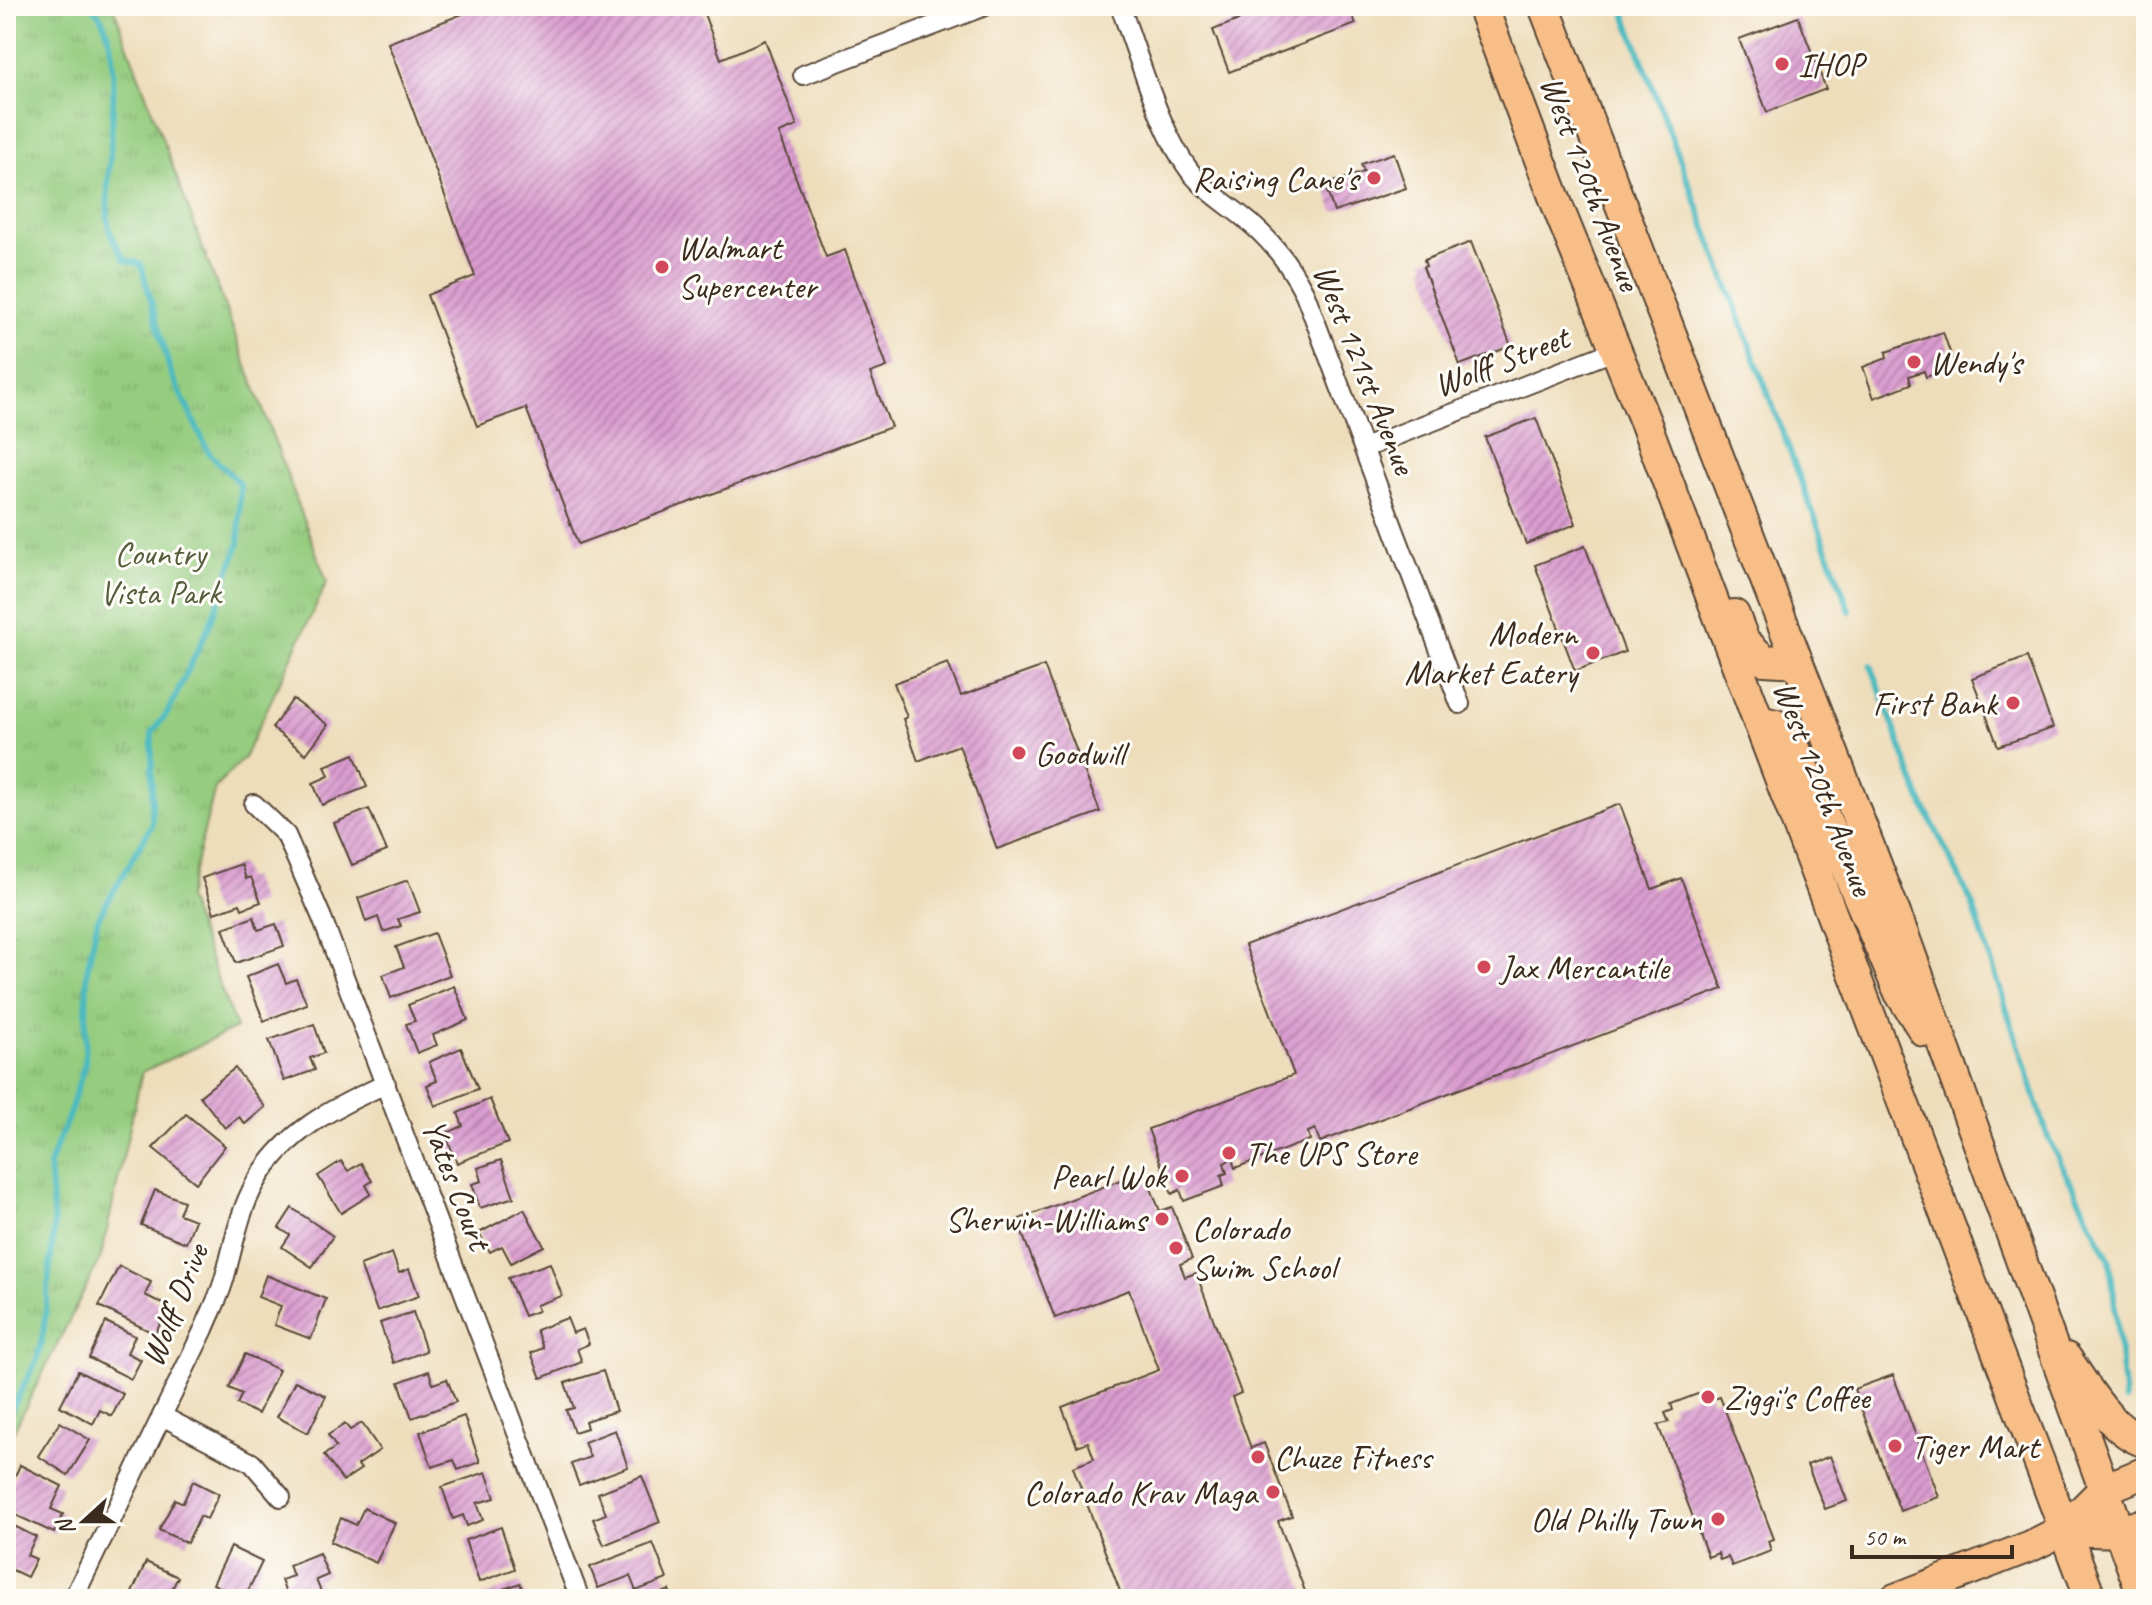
<svg xmlns="http://www.w3.org/2000/svg" width="2152" height="1605" viewBox="0 0 2152 1605" font-family="Caveat,sans-serif">
<style>
.grass{fill:url(#grass-tufts);stroke:#687b4e;stroke-width:2}
.lines{fill:none;stroke-linecap:round;stroke-linejoin:round}
.stream{stroke:#4ab9bf;stroke-width:6}
.building{fill:url(#building-hatch)}
.street-casing{stroke:#564536;stroke-width:22}
.primary-casing{stroke:#564536;stroke-width:34}
.street{stroke:#fff;stroke-width:18}
.primary{stroke:#f7be88;stroke-width:30}
.poi-dot{fill:#d1495b;stroke:#fdfcf7;stroke-width:3}
.labels{text-anchor:middle;dominant-baseline:central;stroke-width:6;stroke-linejoin:round;paint-order:stroke}
.poi-label{font-size:34px;fill:#3b2a1e;stroke:#fdfcf7;text-anchor:start}
.street-label{font-size:34px;fill:#3b2a1e;stroke:#fdfcf7}
.park-label{font-size:34px;fill:#565b3b;stroke:#fdfcf7}
</style>
<defs>
<pattern id="grass-tufts" width="24" height="20" patternUnits="userSpaceOnUse" patternTransform="scale(2)"><rect width="24" height="20" fill="#95cc7f"/><path d="M3 7l-1-3M5 7V3M7 7l1-3M15 17l-1-3M17 17v-4M19 17l1-3" fill="none" stroke="#81af6d"/></pattern>
<pattern id="building-hatch" width="6" height="6" patternUnits="userSpaceOnUse" patternTransform="scale(2)"><rect width="6" height="6" fill="#da9cd0"/><path d="M-1 1l2-2M0 6l6-6M5 7l2-2" fill="none" stroke="#b27fa8"/></pattern>
</defs>
<rect width="100%" height="100%" fill="#fdfcf7"/>
<filter id="ink" filterUnits="userSpaceOnUse"><feTurbulence type="fractalNoise" baseFrequency=".0125" numOctaves="2"/><feDisplacementMap in="SourceGraphic" scale="16" xChannelSelector="R" yChannelSelector="G"/><feConvolveMatrix kernelMatrix="1 2 1 2 8 2 1 2 1" color-interpolation-filters="sRGB"/></filter>
<filter id="wash" filterUnits="userSpaceOnUse"><feTurbulence type="fractalNoise" baseFrequency=".006" numOctaves="4" result="noise"/><feDisplacementMap in="SourceGraphic" scale="32" xChannelSelector="R" yChannelSelector="G"/><feGaussianBlur stdDeviation="1.8" result="paint"/><feColorMatrix in="noise" values="0 0 0 0 0 0 0 0 0 0 0 0 0 0 0 0 0 1.4 0 .05"/><feComposite in="paint" operator="in"/></filter>
<g filter="url(#wash)">
<rect width="100%" height="100%" fill="#edb"/>
<!-- grass -->
<polygon class="grass" points="6,6 113,6 327,582 244,758 215,788 187,898 236,1028 142,1072 101,1257 6,1446"/>
<g class="lines">
<!-- stream -->
<g class="stream">
<polyline points="1622,6 1850,611"/>
<polyline points="1871,665 1919,796 1972,903 2049,1140 2110,1261 2125,1400"/>
<path d="M6 1420 37 1360 44 1328 54 1225 49 1165 69 1115 85 1063 87 970 98 918 152 825V733L168 712 210 624 239 544 240 484 209 453 171 374 141 264 125 260C120 250 111 238 109 227 100 177 135 36 90 6"/>
</g>
</g>
<g id="blocks">
<!-- building -->
<g class="building">
<polygon points="483,6 701,6 721,59 765,40 797,126 779,133 826,257 845,250 887,367 870,373 891,427 578,544 526,408 477,426 427,295 475,276 388,43"/>
<polygon points="1274,6 1349,6 1356,24 1229,72 1213,30"/>
<polygon points="1798,17 1826,89 1767,112 1739,39"/>
<polygon points="1394,153 1406,188 1334,212 1325,185 1364,172 1361,164"/>
<polygon points="1471,242 1511,346 1460,365 1423,267 1426,266 1424,260"/>
<polygon points="1943,332 1955,367 1926,377 1924,371 1909,376 1911,384 1874,398 1863,367 1887,358 1886,352"/>
<polygon points="1536,418 1576,524 1526,544 1485,437"/>
<polygon points="1585,546 1625,652 1575,671 1535,565"/>
<polygon points="2027,657 2053,728 1998,746 1972,678"/>
<polygon points="948,663 961,696 1044,666 1100,812 997,849 959,745 918,761 903,719 907,717 894,683"/>
<polygon points="293,699 328,725 306,754 272,728"/>
<polygon points="354,754 367,787 322,805 313,783 329,776 325,766"/>
<polygon points="1620,804 1652,889 1681,878 1723,989 1320,1142 1315,1129 1308,1132 1310,1140 1235,1168 1232,1159 1224,1163 1227,1173 1221,1175 1224,1186 1184,1201 1180,1190 1172,1194 1148,1129 1294,1075 1245,945"/>
<polygon points="369,809 387,851 352,865 334,823"/>
<polygon points="241,864 246,879 251,877 261,902 242,909 240,904 214,913 202,878"/>
<polygon points="408,880 420,912 398,919 401,926 383,932 378,917 366,922 358,898"/>
<polygon points="254,917 258,930 276,924 284,946 236,963 223,928"/>
<polygon points="434,933 450,975 391,998 383,975 404,967 396,947"/>
<polygon points="278,964 286,983 296,979 307,1004 264,1021 246,977"/>
<polygon points="454,986 468,1020 433,1035 437,1045 417,1053 406,1024 415,1021 408,1005"/>
<polygon points="314,1024 324,1053 310,1058 315,1070 284,1081 269,1040"/>
<polygon points="461,1048 478,1089 435,1106 427,1085 437,1081 429,1062"/>
<polygon points="235,1068 265,1107 245,1124 239,1117 225,1128 200,1096"/>
<polygon points="490,1099 508,1143 457,1163 445,1134 463,1126 458,1113"/>
<polygon points="186,1114 225,1146 196,1183 153,1148"/>
<polygon points="501,1160 514,1197 480,1208 472,1184 482,1181 478,1168"/>
<polygon points="341,1161 348,1171 361,1163 372,1181 366,1185 371,1194 341,1213 318,1176"/>
<polygon points="1144,1171 1160,1211 1172,1207 1192,1259 1180,1264 1185,1277 1196,1273 1241,1393 1232,1397 1251,1448 1264,1443 1292,1516 1278,1521 1308,1599 1123,1599 1073,1467 1094,1459 1088,1442 1077,1446 1062,1407 1159,1370 1129,1290 1055,1318 1017,1220"/>
<polygon points="155,1190 184,1201 179,1214 195,1220 186,1243 141,1225"/>
<polygon points="292,1208 333,1236 312,1267 282,1247 290,1235 279,1228"/>
<polygon points="524,1209 544,1246 511,1263 502,1246 490,1252 479,1233"/>
<polygon points="392,1253 399,1273 409,1269 419,1296 377,1311 360,1265"/>
<polygon points="550,1263 562,1296 536,1305 538,1311 524,1316 508,1278"/>
<polygon points="119,1266 151,1282 145,1295 169,1307 155,1334 99,1306"/>
<polygon points="266,1275 326,1299 311,1339 274,1325 281,1306 258,1297"/>
<polygon points="413,1312 426,1351 394,1363 380,1323"/>
<polygon points="567,1318 573,1333 583,1329 589,1344 577,1349 582,1362 541,1378 531,1353 543,1348 536,1330"/>
<polygon points="106,1322 135,1336 127,1353 141,1360 131,1379 89,1358"/>
<polygon points="245,1354 279,1370 258,1414 237,1404 242,1394 229,1388"/>
<polygon points="78,1371 123,1394 112,1416 100,1410 93,1424 60,1406"/>
<polygon points="429,1371 433,1384 447,1379 456,1402 412,1418 399,1382"/>
<polygon points="603,1371 616,1411 585,1421 587,1428 574,1432 566,1410 574,1408 565,1383"/>
<polygon points="1893,1375 1939,1497 1900,1511 1854,1389"/>
<polygon points="295,1381 326,1396 308,1433 277,1417"/>
<polygon points="1708,1390 1711,1400 1720,1397 1774,1539 1768,1541 1771,1551 1732,1566 1728,1557 1720,1560 1718,1553 1708,1557 1658,1425 1669,1422 1665,1413 1673,1410 1671,1404"/>
<polygon points="464,1416 480,1462 458,1470 454,1460 432,1467 420,1432"/>
<polygon points="60,1422 90,1440 68,1475 38,1456"/>
<polygon points="362,1423 380,1450 358,1465 361,1469 343,1481 324,1455 336,1447 328,1435 345,1424 350,1430"/>
<polygon points="615,1430 628,1467 579,1485 571,1464 590,1457 584,1442"/>
<polygon points="1830,1456 1847,1501 1825,1509 1807,1465"/>
<polygon points="20,1465 62,1486 51,1509 63,1514 54,1533 7,1511 14,1495 8,1492"/>
<polygon points="486,1472 495,1498 477,1503 483,1520 467,1526 463,1515 453,1519 442,1487"/>
<polygon points="642,1476 660,1522 604,1545 593,1519 606,1514 598,1493"/>
<polygon points="193,1481 219,1494 207,1519 200,1516 187,1543 159,1530 175,1499 183,1503"/>
<polygon points="364,1508 395,1523 376,1563 330,1542 341,1518 356,1525"/>
<polygon points="14,1526 36,1537 27,1555 36,1559 27,1577 6,1567 6,1534 9,1536"/>
<polygon points="501,1527 515,1569 479,1582 465,1540"/>
<polygon points="653,1543 667,1579 636,1591 630,1576 598,1588 590,1567"/>
<polygon points="231,1547 262,1562 244,1599 213,1584"/>
<polygon points="319,1553 328,1575 316,1580 324,1599 288,1599 281,1580 293,1576 289,1565"/>
<polygon points="146,1562 178,1577 167,1599 140,1599 131,1595"/>
<polygon points="520,1583 526,1599 477,1599"/>
<polygon points="669,1590 673,1599 649,1599"/>
</g>
</g>
</g>
<g filter="url(#ink)">
<use href="#blocks" fill-opacity="0" stroke="#564536" stroke-width="2"/>
<g class="lines">
<defs>
<g id="street">
<path d="M1120 6C1139 56 1160 134 1193 175 1209 194 1231 206 1249 222 1274 243 1291 266 1305 294L1460 704"/>
<polyline points="803,75 985,6"/>
<polyline points="1364,448 1616,350"/>
<polyline points="254,804 286,835 322,918 580,1599"/>
<polyline points="162,1416 252,1463 281,1497"/>
<path d="M73 1599 204 1329C210 1314 218 1299 223 1283 233 1250 238 1214 255 1184 284 1132 334 1107 386 1084"/>
</g>
<g id="primary">
<polyline points="1482,6 1561,215 1646,424 2091,1599"/>
<polyline points="1544,6 1904,937 2144,1599"/>
<polyline points="1734,615 1744,641 1764,660 1797,662"/>
<polyline points="1758,721 1776,725 1790,737 1900,993 1924,1031"/>
<path d="M2066 1358C2086 1386 2110 1432 2146 1442"/>
<polyline points="2063,1530 2120,1532 2146,1523"/>
<polyline points="1895,1599 2031,1546 2063,1530 2104,1489 2146,1472"/>
</g>
</defs>
<!-- street casing -->
<use href="#street" class="street-casing"/>
<!-- primary casing -->
<use href="#primary" class="primary-casing"/>
<!-- street -->
<use href="#street" class="street"/>
<!-- primary -->
<use href="#primary" class="primary"/>
</g>
</g>
<!-- markers -->
<g class="poi-dot">
<circle cx="1782" cy="64" r="8"/>
<circle cx="1374" cy="178" r="8"/>
<circle cx="662" cy="267" r="8"/>
<circle cx="1914" cy="362" r="8"/>
<circle cx="1593" cy="653" r="8"/>
<circle cx="2013" cy="703" r="8"/>
<circle cx="1019" cy="753" r="8"/>
<circle cx="1484" cy="967" r="8"/>
<circle cx="1229" cy="1153" r="8"/>
<circle cx="1182" cy="1176" r="8"/>
<circle cx="1162" cy="1219" r="8"/>
<circle cx="1176" cy="1248" r="8"/>
<circle cx="1708" cy="1397" r="8"/>
<circle cx="1895" cy="1446" r="8"/>
<circle cx="1258" cy="1457" r="8"/>
<circle cx="1273" cy="1492" r="8"/>
<circle cx="1718" cy="1519" r="8"/>
</g>
<g class="labels">
<!-- poi labels -->
<g class="poi-label">
<text x="1798" y="64">IHOP</text>
<text x="1358" y="178" text-anchor="end">Raising Cane's</text>
<text x="678" y="247">Walmart<tspan x="678" dy="39">Supercenter</tspan></text>
<text x="1930" y="362">Wendy's</text>
<text x="1577" y="633" text-anchor="end">Modern<tspan x="1577" dy="39">Market Eatery</tspan></text>
<text x="1997" y="703" text-anchor="end">First Bank</text>
<text x="1035" y="753">Goodwill</text>
<text x="1500" y="967">Jax Mercantile</text>
<text x="1245" y="1153">The UPS Store</text>
<text x="1166" y="1176" text-anchor="end">Pearl Wok</text>
<text x="1146" y="1219" text-anchor="end">Sherwin-Williams</text>
<text x="1192" y="1228">Colorado<tspan x="1192" dy="39">Swim School</tspan></text>
<text x="1724" y="1397">Ziggi's Coffee</text>
<text x="1911" y="1446">Tiger Mart</text>
<text x="1274" y="1457">Chuze Fitness</text>
<text x="1257" y="1492" text-anchor="end">Colorado Krav Maga</text>
<text x="1702" y="1519" text-anchor="end">Old Philly Town</text>
</g>
<!-- street labels -->
<g class="street-label">
<text transform="translate(1591 183) rotate(69)">West 120th Avenue</text>
<text transform="translate(1501 361) rotate(-21)">Wolff Street</text>
<text transform="translate(1365 369) rotate(68)">West 121st Avenue</text>
<text transform="translate(1824 788) rotate(69)">West 120th Avenue</text>
<text transform="translate(457 1184) rotate(69)">Yates Court</text>
<text transform="translate(174 1305) rotate(-68)">Wolff Drive</text>
</g>
<!-- park labels -->
<g class="park-label">
<text x="160" y="553">Country<tspan x="160" dy="39">Vista Park</tspan></text>
</g>
</g>
<!-- margin -->
<rect width="2152" height="1605" fill="none" stroke="#fdfcf7" stroke-width="32"/>
<!-- north arrow -->
<g transform="translate(84 1521) rotate(249)" stroke="#fdfcf7" stroke-width="6" paint-order="stroke">
<path d="M0-6L14 30L0 20L-14 30Z" fill="#3b2a1e"/>
<text y="-12" font-size="22" font-weight="bold" text-anchor="middle" fill="#3b2a1e">N</text>
</g>
<!-- scale -->
<path d="M1852 1545v12h160v-12" fill="none" stroke="#3b2a1e" stroke-width="4"/>
<text x="1864" y="1545" font-size="24" fill="#3b2a1e" stroke="#fdfcf7" stroke-width="6" paint-order="stroke">50 m</text>
</svg>
